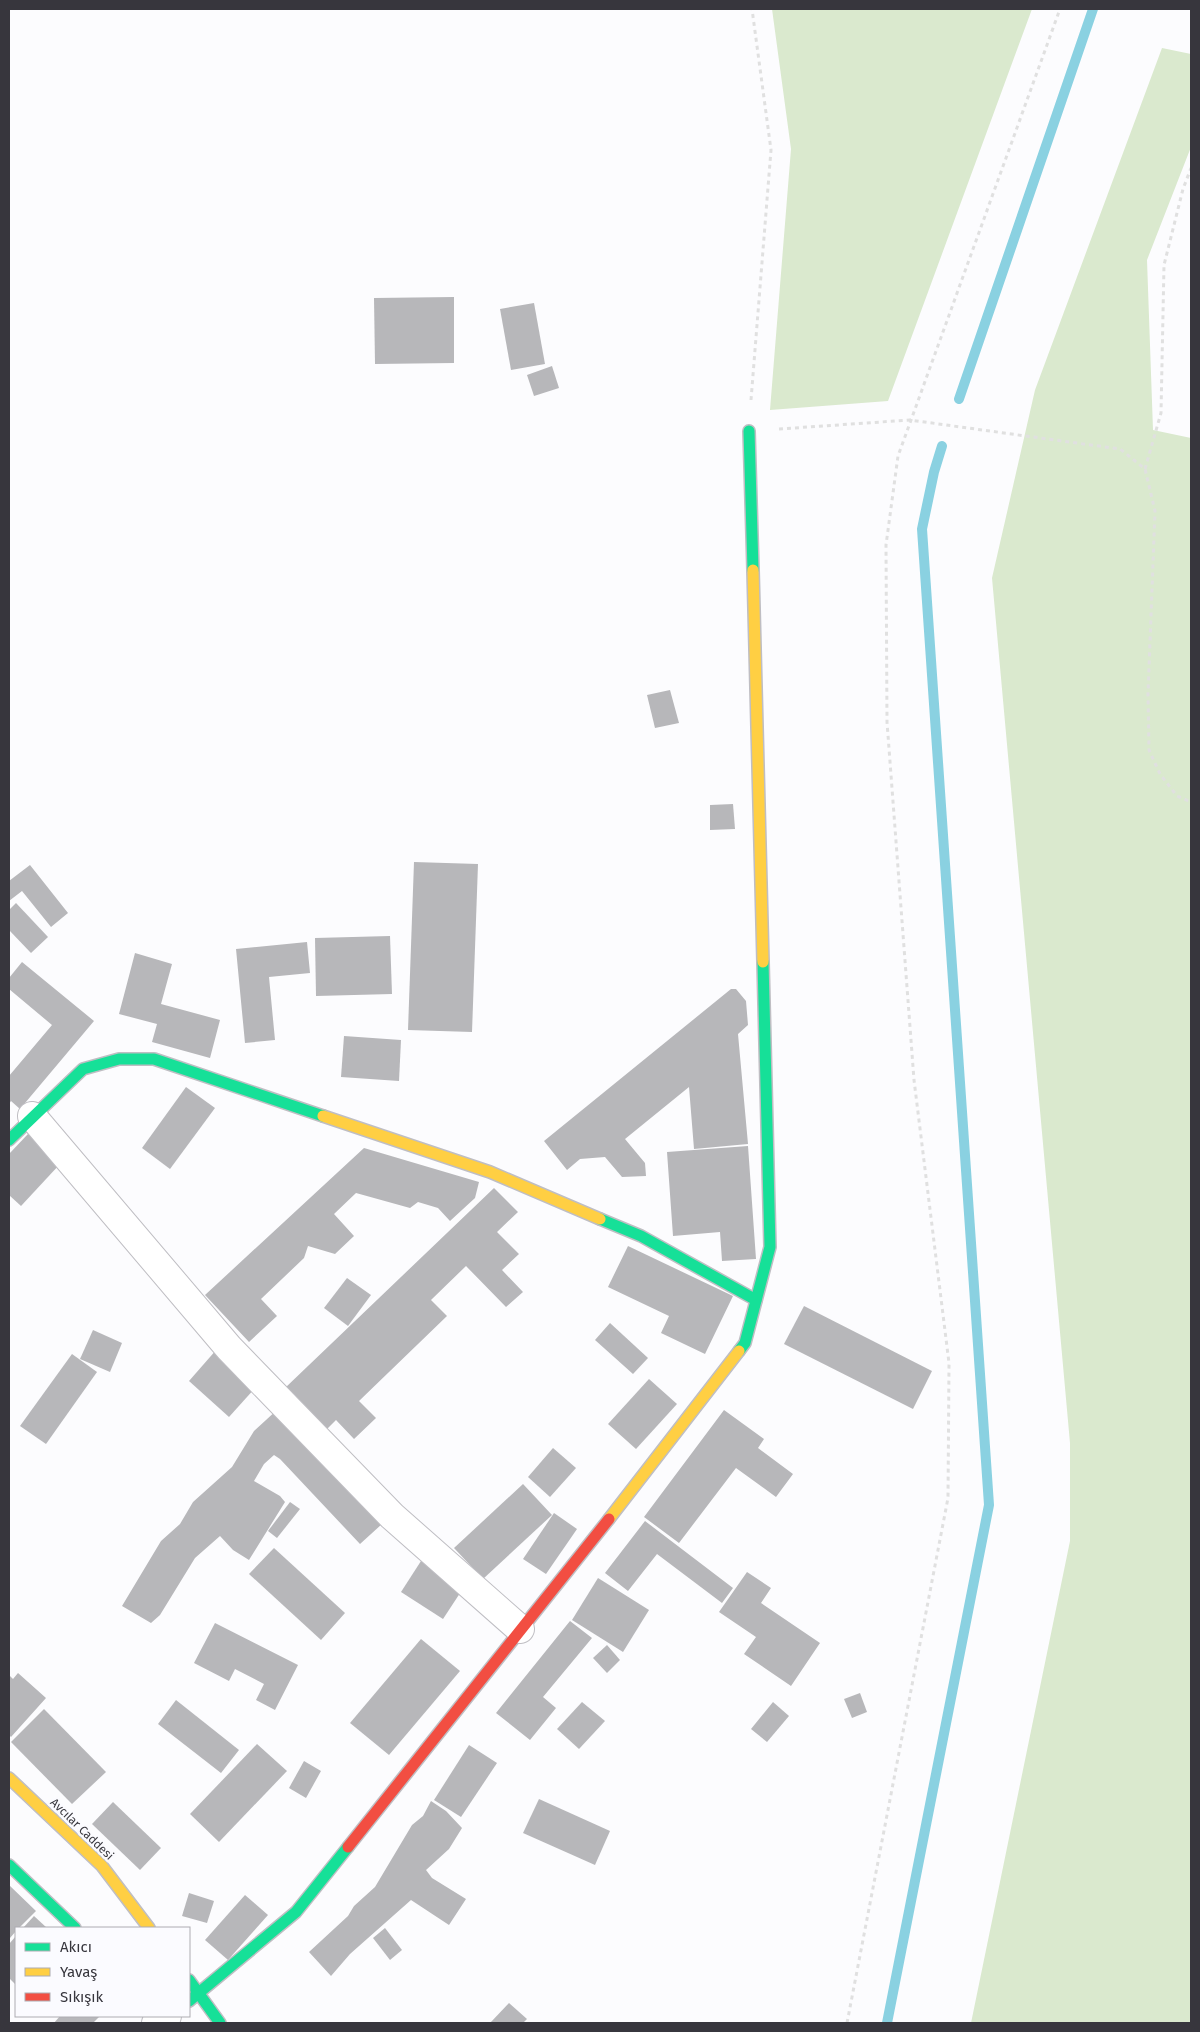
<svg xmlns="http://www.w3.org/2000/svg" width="1200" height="2032" viewBox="0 0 1200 2032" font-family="'Fira Sans',sans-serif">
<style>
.green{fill:#dae9ce}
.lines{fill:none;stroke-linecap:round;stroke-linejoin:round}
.stream{stroke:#8ad1e1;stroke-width:10}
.building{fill:#b7b7ba}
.street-casing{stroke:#bfbec3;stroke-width:30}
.fast-casing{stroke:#bfbec3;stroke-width:14}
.slow-casing{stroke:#bfbec3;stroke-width:14}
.jam-casing{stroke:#bfbec3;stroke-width:14}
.path{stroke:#e0e0e0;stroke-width:3;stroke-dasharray:4 4;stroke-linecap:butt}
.street{stroke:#fff;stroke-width:28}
.fast{stroke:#16e098;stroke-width:11}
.slow{stroke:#ffcf43;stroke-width:11}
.jam{stroke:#f24e42;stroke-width:11}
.labels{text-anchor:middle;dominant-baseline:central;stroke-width:5;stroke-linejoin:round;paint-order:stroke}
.street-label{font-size:12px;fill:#37363d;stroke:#fbfbff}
</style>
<rect width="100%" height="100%" fill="#fcfcfe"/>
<!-- green -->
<g class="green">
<polygon points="772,9 1032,9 888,401 770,410 791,149"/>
<polygon points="1162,48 1191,54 1191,147 1147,260 1153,430 1191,438 1191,2023 971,2023 1070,1541 1070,1443 992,578 1035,390"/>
</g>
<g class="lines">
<!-- stream -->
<g class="stream">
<polyline points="959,399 1093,9"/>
<polyline points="887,2023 989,1505 922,529 934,472 942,446"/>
</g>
</g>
<!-- building -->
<g class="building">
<polygon points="454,297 454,363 375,364 374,298"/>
<polygon points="534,303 545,364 511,370 500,309"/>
<polygon points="552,366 559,388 534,396 527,375"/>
<polygon points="670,690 679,723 655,728 647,695"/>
<polygon points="733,804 735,829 710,830 710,805"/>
<polygon points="414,862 478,864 472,1032 408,1030"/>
<polygon points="30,865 68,913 51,927 22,891 9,901 9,881"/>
<polygon points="16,903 48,937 31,953 9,930 9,910"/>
<polygon points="390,936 392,994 316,996 315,938"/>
<polygon points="307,942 310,973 269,977 275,1040 245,1043 236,949"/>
<polygon points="135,953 172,964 161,1004 220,1020 210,1058 152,1042 157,1024 119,1014"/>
<polygon points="22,962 94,1021 20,1109 11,1101 9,1104 9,1076 52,1025 9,989 9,978"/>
<polygon points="731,989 736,989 746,1001 748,1025 738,1034 748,1144 694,1149 689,1087 625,1139 645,1163 646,1176 622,1177 605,1157 580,1159 567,1170 544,1141"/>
<polygon points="344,1036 401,1040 399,1081 341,1077"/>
<polygon points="186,1087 215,1108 170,1169 142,1148"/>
<polygon points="28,1134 60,1164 21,1206 9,1195 9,1154"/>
<polygon points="748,1146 756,1259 722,1261 720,1232 673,1236 667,1152"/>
<polygon points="364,1148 479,1182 475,1198 450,1221 438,1208 418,1202 410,1208 356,1193 334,1214 354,1236 335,1254 308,1246 304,1258 261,1299 277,1316 249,1342 205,1295"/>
<polygon points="494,1188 518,1212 497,1232 519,1254 502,1270 523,1292 506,1307 466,1266 431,1300 447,1316 359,1401 376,1418 354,1439 336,1420 326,1430 285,1388"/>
<polygon points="628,1246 733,1296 705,1354 661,1333 669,1316 608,1287"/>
<polygon points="347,1278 371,1295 348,1326 324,1308"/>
<polygon points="804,1306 932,1371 913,1409 784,1344"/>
<polygon points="610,1323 648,1358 633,1374 595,1340"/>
<polygon points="93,1330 122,1343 110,1372 80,1359"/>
<polygon points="217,1349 257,1386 229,1417 189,1381"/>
<polygon points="72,1354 97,1372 46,1444 20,1426"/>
<polygon points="649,1379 677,1404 636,1449 608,1424"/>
<polygon points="278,1409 382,1524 360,1544 280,1459 274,1455 264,1464 254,1481 280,1496 285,1502 249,1560 233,1550 220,1536 195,1558 160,1615 151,1623 122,1606 161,1541 180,1524 193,1502 232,1467 254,1431"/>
<polygon points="724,1410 764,1439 758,1448 793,1474 776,1497 736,1468 679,1543 644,1517"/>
<polygon points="553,1448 576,1468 550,1497 528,1477"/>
<polygon points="523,1484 552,1515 483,1579 454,1548"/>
<polygon points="290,1502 300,1509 277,1538 268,1531"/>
<polygon points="554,1513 577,1529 546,1574 523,1559"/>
<polygon points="645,1521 733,1588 722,1603 657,1554 628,1591 605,1573"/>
<polygon points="274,1548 345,1613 321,1640 249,1574"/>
<polygon points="421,1561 464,1587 443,1619 401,1592"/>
<polygon points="747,1572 771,1588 761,1603 820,1643 791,1686 744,1654 756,1637 719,1612"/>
<polygon points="598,1578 649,1610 623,1652 572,1620"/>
<polygon points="570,1621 592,1638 543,1697 556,1708 530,1740 496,1713"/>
<polygon points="215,1623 298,1665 275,1710 256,1700 264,1684 235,1669 229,1681 194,1663"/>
<polygon points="421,1639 460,1671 389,1755 350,1723"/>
<polygon points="607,1645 620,1660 607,1673 593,1658"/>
<polygon points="18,1673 46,1698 11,1737 9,1735 9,1675 13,1679"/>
<polygon points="860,1693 867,1712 852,1718 844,1699"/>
<polygon points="176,1700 239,1750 221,1773 158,1724"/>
<polygon points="582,1702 605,1721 579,1749 557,1729"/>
<polygon points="773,1702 789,1716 767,1742 751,1729"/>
<polygon points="44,1709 106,1772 72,1804 11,1742"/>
<polygon points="257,1744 287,1771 219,1842 190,1814"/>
<polygon points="469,1745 497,1763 461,1817 434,1800"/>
<polygon points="304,1761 321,1771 306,1798 289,1788"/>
<polygon points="539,1799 610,1831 595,1865 523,1833"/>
<polygon points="431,1801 446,1811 462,1828 449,1849 426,1870 432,1878 466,1899 449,1925 411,1900 350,1954 331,1976 309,1952 348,1916 354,1906 375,1887 412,1825 423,1816"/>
<polygon points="113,1802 161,1848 140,1870 92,1824"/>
<polygon points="9,1885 36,1911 19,1928 16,1928 16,1931 10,1938"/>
<polygon points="189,1893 214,1901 207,1923 182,1916"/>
<polygon points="245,1895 268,1915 228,1960 205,1940"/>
<polygon points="34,1916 47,1928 23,1928"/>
<polygon points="385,1928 402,1950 390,1960 373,1938"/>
<polygon points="16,1936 16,1985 9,1978 9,1944"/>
<polygon points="509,2003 527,2019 523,2023 490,2023"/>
<polygon points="60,2016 100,2016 93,2023 54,2023"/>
</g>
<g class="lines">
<defs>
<g id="street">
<polyline points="32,1116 229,1348 392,1516 520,1629"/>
<polyline points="156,2023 167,2016"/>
</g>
<g id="fast">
<polyline points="749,431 753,570"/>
<polyline points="9,1140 83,1069 119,1059 154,1059 323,1116"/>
<polyline points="600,1219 641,1236 756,1300"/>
<polyline points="739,1351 745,1343 770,1247 763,962"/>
<polyline points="9,1865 75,1928"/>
<polyline points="189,1980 220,2023"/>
<polyline points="189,2001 296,1912 348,1847"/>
</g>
<g id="slow">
<polyline points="753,570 763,962"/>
<polyline points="323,1116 490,1172 600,1219"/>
<polyline points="609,1519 739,1351"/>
<polyline points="9,1778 102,1866 149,1928"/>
</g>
<polyline id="jam" points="348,1847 609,1519"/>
</defs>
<!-- street casing -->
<use href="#street" class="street-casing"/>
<!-- fast casing -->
<use href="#fast" class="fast-casing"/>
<!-- slow casing -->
<use href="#slow" class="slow-casing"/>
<!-- jam casing -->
<use href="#jam" class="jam-casing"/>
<!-- path -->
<g class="path">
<polyline points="751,400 771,150 752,9"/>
<polyline points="779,429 910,420 1120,449 1145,469 1155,511 1148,694 1149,750 1160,774 1177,796 1191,802"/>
<polyline points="1145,469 1161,413 1164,265 1183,189 1191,168"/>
<polyline points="847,2023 948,1498 949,1363 914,1080 887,722 886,545 898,456 1060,9"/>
</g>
<!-- street -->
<use href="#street" class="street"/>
<!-- fast -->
<use href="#fast" class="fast"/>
<!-- slow -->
<use href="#slow" class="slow"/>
<!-- jam -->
<use href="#jam" class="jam"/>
</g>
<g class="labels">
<!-- street labels -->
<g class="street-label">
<text transform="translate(82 1829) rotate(44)">Avcılar Caddesi</text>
</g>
</g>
<!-- border -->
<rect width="1200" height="2032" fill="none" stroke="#37363d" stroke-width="20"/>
<!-- legend -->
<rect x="15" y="1927" width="175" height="90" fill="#fbfbff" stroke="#adacb1"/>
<rect x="25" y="1943" width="25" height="8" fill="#16e098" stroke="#adacb1"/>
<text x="60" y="1952" font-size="15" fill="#37363d">Akıcı</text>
<rect x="25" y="1968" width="25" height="8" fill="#ffcf43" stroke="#adacb1"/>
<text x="60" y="1977" font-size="15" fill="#37363d">Yavaş</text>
<rect x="25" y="1993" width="25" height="8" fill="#f24e42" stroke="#adacb1"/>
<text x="60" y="2002" font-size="15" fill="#37363d">Sıkışık</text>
</svg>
